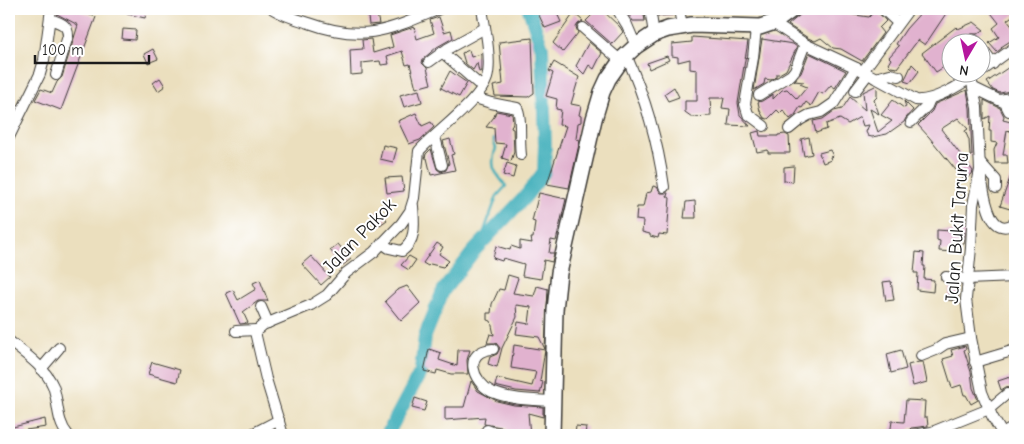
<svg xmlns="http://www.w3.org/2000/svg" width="1024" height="444" viewBox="0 0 1024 444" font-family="'Comic Neue',sans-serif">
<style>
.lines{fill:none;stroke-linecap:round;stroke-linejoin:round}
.stream{stroke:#3dadb9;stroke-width:2.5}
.river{stroke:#3dadb9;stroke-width:14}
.building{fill:#e1b2cf}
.minor-casing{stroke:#3b3934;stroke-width:12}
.highway-casing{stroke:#3b3934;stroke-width:18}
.minor{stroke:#fff;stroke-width:10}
.highway{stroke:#fff;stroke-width:15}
.labels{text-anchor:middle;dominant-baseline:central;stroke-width:4;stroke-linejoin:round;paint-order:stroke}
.street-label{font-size:19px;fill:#1c1c1c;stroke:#fff}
</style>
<rect width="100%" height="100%" fill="#fff"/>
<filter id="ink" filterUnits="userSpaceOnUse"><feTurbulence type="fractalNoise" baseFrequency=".02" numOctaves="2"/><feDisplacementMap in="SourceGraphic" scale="10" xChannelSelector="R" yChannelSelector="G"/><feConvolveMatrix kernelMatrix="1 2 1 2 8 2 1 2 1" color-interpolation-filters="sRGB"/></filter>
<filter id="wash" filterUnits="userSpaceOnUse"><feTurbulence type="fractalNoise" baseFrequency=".0096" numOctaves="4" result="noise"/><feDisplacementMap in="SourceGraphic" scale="20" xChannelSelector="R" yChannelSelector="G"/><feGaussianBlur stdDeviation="1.12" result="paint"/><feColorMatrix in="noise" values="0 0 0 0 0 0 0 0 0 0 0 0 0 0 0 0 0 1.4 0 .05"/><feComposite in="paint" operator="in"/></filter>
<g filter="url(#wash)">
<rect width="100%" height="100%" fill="#ebdfbe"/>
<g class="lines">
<!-- stream -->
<path class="stream" d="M479 245 497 196 506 186C495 172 489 167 496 148L494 144V139"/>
<!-- river -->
<polyline class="river" points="387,435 421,371 425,336 443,291 473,252 525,197 544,172 545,144 542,48 529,9"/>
</g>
<g id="blocks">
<!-- building -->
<g class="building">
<polygon points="58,9 73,9 96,17 61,110 35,100 41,89 52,93 57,82 62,77 78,25 57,14"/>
<polygon points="128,9 147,9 145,18 127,14"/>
<polygon points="367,9 376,9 379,24 369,25"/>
<polygon points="536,9 555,9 561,22 545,28"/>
<polygon points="598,9 601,9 620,27 623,32 612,44 586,21"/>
<polygon points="625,9 643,9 645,21 633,21"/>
<polygon points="657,9 672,9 673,15 658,16"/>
<polygon points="807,9 848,9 842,13 869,17 876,10 886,21 879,28 883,33 862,61 841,49 833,48 821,38 815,41 808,38 788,25"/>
<polygon points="924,9 949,9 925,45 918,40 897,68 891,67 888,64 891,59 889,57 899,46 896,44 906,29"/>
<polygon points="988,9 1015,9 1015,14 1007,20 1015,30 1015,38 1001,47 1002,48 997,52 989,43 999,37 993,28 999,23"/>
<polygon points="574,13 583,21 578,24 576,27 578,33 563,52 553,43"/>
<polygon points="439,17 444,32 451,30 453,38 437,47 423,59 422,63 427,68 431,84 416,88 410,64 406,65 402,51 387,56 389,64 381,65 380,61 362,63 362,74 351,75 350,50 363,49 362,40 371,39 373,53 393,47 390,35 414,27 417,39 434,33 430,20"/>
<polygon points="974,22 984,30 977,34 971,34 964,42 952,42 952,52 943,59 947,65 936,72 922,53 956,27 958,29"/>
<polygon points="123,29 136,30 135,40 122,39"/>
<polygon points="692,37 748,41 738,103 740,115 750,126 728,125 730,109 722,108 724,98 710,98 711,116 692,117 685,112 685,101 697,101 697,70 690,69 690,59 678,62 678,57 672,56 672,44 692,42"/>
<polygon points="532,38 534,93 528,97 495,96 493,86 503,84 499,42"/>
<polygon points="762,39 793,44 797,47 786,70 779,74 776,74 776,77 771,80 765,79 764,84 754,90"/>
<polygon points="589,42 602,53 594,69 589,65 584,74 576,66"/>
<polygon points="153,49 158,59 148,63 144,54"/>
<polygon points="469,50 471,57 481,54 481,71 479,72 477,63 473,70 465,63 462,53"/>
<polygon points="809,53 846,71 835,88 831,85 823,94 819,92 811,106 806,102 802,108 800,107 795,115 790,119 783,110 780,113 777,110 768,119 764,118 760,111 758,102 762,101 773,94 773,99 782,90 787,89 797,99 807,87 800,84 804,82 794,81 801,73"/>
<polygon points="667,56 669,60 649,69 647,63"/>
<polygon points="554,62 579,77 571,104 581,106 579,115 581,116 581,122 578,123 576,139 580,140 569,188 547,184 566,126 559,125 561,110 556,109 557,99 546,96 553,73 549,71"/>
<polygon points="1015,63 1015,90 1000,93 993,90 987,82"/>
<polygon points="912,64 919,71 910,83 904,81"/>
<polygon points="450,71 467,83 459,97 441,88"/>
<polygon points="160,78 165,86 158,91 153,83"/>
<polygon points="875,86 877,88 877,97 874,100 879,114 870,109 878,132 892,121 881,115 893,100 904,108 906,107 904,101 913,110 906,118 904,122 887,134 872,137 868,136 866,132 869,125 863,126 860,117 848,124 840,119 826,124 827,129 816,133 813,121 823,119 834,111 842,109 850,97 865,110 863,92"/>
<polygon points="674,87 679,97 668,101 664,94"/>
<polygon points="419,90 422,102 404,107 400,95"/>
<polygon points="967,90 970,108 972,156 970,156 969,140 965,131 968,129 958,118 941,129 973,171 972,174 964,180 929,137 918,125 932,111 935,104"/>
<polygon points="984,100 1000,108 1004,116 1003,120 1015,123 1013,132 1007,130 1003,155 1007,155 1008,163 995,163 994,150 997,143 991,142 991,131 989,131 990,116 984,119"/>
<polygon points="496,111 512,114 513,122 511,128 513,129 514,152 511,161 502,158 506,144 495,143 494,128 486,127 494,117"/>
<polygon points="416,113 422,126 431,122 434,127 420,140 409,144 398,121"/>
<polygon points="759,131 760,136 778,136 778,135 785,134 789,136 790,153 768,153 768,150 757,152 752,133"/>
<polygon points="809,137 812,154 804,156 801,139"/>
<polygon points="450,139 454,154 451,155 455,170 431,175 427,158 425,158 426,154 431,149 437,169 441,172 446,170 449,163 443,141"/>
<polygon points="383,145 397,148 393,162 380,159"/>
<polygon points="830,150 833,156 830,157 831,160 823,163 819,153"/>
<polygon points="507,163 516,166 513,178 503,175"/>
<polygon points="1015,164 1015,192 1010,209 1000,206"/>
<polygon points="794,166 793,182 784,181 784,167"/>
<polygon points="402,177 404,191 387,193 385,178"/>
<polygon points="653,186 657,187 661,193 668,193 667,196 670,198 667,235 659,234 658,238 650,236 650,234 642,232 643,221 636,220 637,207 643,207 646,193 651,192"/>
<polygon points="539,193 566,199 556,241 551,240 549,253 554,253 552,262 544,260 541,279 522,276 524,264 503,258 502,261 493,258 496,246 510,250 511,246 520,249 520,241 532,243 531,238 533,238 535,222 532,221"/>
<polygon points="695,201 696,218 684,218 686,202"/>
<polygon points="379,210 387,220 380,225 373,215"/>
<polygon points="937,230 965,232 964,243 962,243 960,251 954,249 953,252 939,251 940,241 937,240"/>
<polygon points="437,243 443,247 439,254 449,261 443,267 430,264 428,266 423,263"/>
<polygon points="338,244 351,259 343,265 330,250"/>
<polygon points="916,252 924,253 923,266 925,266 924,279 934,280 933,292 917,290 918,273 914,273"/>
<polygon points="311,256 330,277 321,285 302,264"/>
<polygon points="409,256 416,260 409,270 401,265"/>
<polygon points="508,275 518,278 513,293 534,296 537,286 548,289 545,349 539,337 516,334 518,322 529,324 531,307 516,305 517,317 502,348 497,367 488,364 490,357 497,354 500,348 496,343 487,343 490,334 494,335 491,321 487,320 487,313 491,313 492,304 499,289 504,290"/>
<polygon points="260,280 268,301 258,301 243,312 248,323 240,324 226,293 233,290 238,300 256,289 253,283"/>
<polygon points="891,281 894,300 886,301 883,282"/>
<polygon points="951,284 959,285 958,301 948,300"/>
<polygon points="407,286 420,303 401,321 385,301 397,290"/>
<polygon points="514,345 545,350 540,381 543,382 540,393 516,391 495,386 497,378 532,386 536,372 511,368"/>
<polygon points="965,346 966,349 964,350 971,372 973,388 978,400 971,404 966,395 964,395 961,385 952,388 943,359 953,356 951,350"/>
<polygon points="429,349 441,353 439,360 457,366 458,350 470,350 467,360 468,374 451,374 437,370 436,374 424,371"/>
<polygon points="901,350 906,369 891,373 887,354"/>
<polygon points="152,362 180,370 177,382 148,374"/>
<polygon points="919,362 923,362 927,382 913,386 908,365"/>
<polygon points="1010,377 1014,389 1006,387 1001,390 998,381"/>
<polygon points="471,381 478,391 497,401 514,405 543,407 543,417 528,413 530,435 507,435 507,428 484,424 485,417 445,420 445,407 464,407"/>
<polygon points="415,398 427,402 424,411 412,408"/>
<polygon points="906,400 925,401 924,417 927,417 928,426 911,428 906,433 898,435 890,435 892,421 904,422"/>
<polygon points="45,419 46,427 26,430 27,435 9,435 9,428"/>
<polygon points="576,426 586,427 585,435 575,435"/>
</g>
</g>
</g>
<g filter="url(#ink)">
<use href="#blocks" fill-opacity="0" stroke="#3b3934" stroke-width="1"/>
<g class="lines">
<defs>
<g id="minor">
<path d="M273 9C284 16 296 19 309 23 364 43 389 30 439 9"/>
<polyline points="617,9 627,25 636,46"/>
<polyline points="650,9 654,34"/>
<polyline points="679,9 682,26"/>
<polyline points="773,9 775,22"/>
<polyline points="883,9 898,23"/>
<path d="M50 19C60 23 68 24 68 36L56 75"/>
<path d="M773 23 805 44 863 71 916 100C935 102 963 83 980 72"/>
<polyline points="583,28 621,61"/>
<polyline points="756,28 753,58 745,104 748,114 764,126"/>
<polyline points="974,40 977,42"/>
<polyline points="982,49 993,64"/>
<polyline points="442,52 482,87"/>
<path d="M626 55C645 97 658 142 664 187"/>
<polyline points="429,62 447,49 485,28"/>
<polyline points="863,71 909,9"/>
<polyline points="982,71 1015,47"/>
<polyline points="875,78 890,74 899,76"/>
<polyline points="971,78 977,107 980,170 973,205 971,248 966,299 971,338 982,392 992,416 1003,435"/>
<polyline points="974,88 1005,103 1009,111"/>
<polyline points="855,91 868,74"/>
<polyline points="759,95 791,75 795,70 805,44"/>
<path d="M475 98 491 103 517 108C522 115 519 143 521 155"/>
<polyline points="1000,100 1015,97"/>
<polyline points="911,122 927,106 930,99"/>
<polyline points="789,129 800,120 809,115 821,112 834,103 856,68"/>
<polyline points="9,137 40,74 44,60 51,9"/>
<polyline points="435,137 442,165"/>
<polyline points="980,162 996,180 996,188"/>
<path d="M980 171C984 188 987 241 1015 223"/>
<path d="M382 243 389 248 402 251C417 240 414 223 413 206"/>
<polyline points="946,277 967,279 1015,277"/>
<polyline points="261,307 268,323"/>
<polyline points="236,331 256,330"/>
<path d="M9 341C24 353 45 367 53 386 59 403 56 421 68 435"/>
<path d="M493 349C462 351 472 382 492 392 511 400 534 400 554 401"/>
<polyline points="921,356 936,350 945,344 971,338"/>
<polyline points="975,362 1015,350"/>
<polyline points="41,369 59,348"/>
<polyline points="487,430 500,435"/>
<polyline points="1003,434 1015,426"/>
<polyline points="250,435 279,420"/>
<path d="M283 435 266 379 255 332 263 325 311 305 327 295 346 273 374 252 401 224 410 211 414 198 419 151C436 132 480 101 487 78 492 61 485 27 482 9"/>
<polyline points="913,435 932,432 989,409 1007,394"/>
</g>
<polyline id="highway" points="552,435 555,310 559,273 594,119 602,92 608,79 622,59 636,46 654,34 668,29 692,25 760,27 775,22 793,9"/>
</defs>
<!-- minor casing -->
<use href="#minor" class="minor-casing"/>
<!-- highway casing -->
<use href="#highway" class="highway-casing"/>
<!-- minor -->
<use href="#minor" class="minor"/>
<!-- highway -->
<use href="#highway" class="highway"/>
</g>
</g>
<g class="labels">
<!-- street labels -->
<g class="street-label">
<text transform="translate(957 228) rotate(-86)">Jalan Bukit Taruna</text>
<text transform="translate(359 236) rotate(-46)">Jalan Pakok</text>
</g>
</g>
<!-- margin -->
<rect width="1024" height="444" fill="none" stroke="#fff" stroke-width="30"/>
<!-- north arrow -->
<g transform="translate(966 58) rotate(189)"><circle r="24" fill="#ffffff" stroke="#a4a4a4"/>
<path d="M0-4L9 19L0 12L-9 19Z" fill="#b5179e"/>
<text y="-8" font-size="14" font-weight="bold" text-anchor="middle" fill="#1c1c1c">N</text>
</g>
<!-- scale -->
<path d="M35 55v8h114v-8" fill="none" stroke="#1c1c1c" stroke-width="2.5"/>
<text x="42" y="55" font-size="15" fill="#1c1c1c" stroke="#ffffff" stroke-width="4" paint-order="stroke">100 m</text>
</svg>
